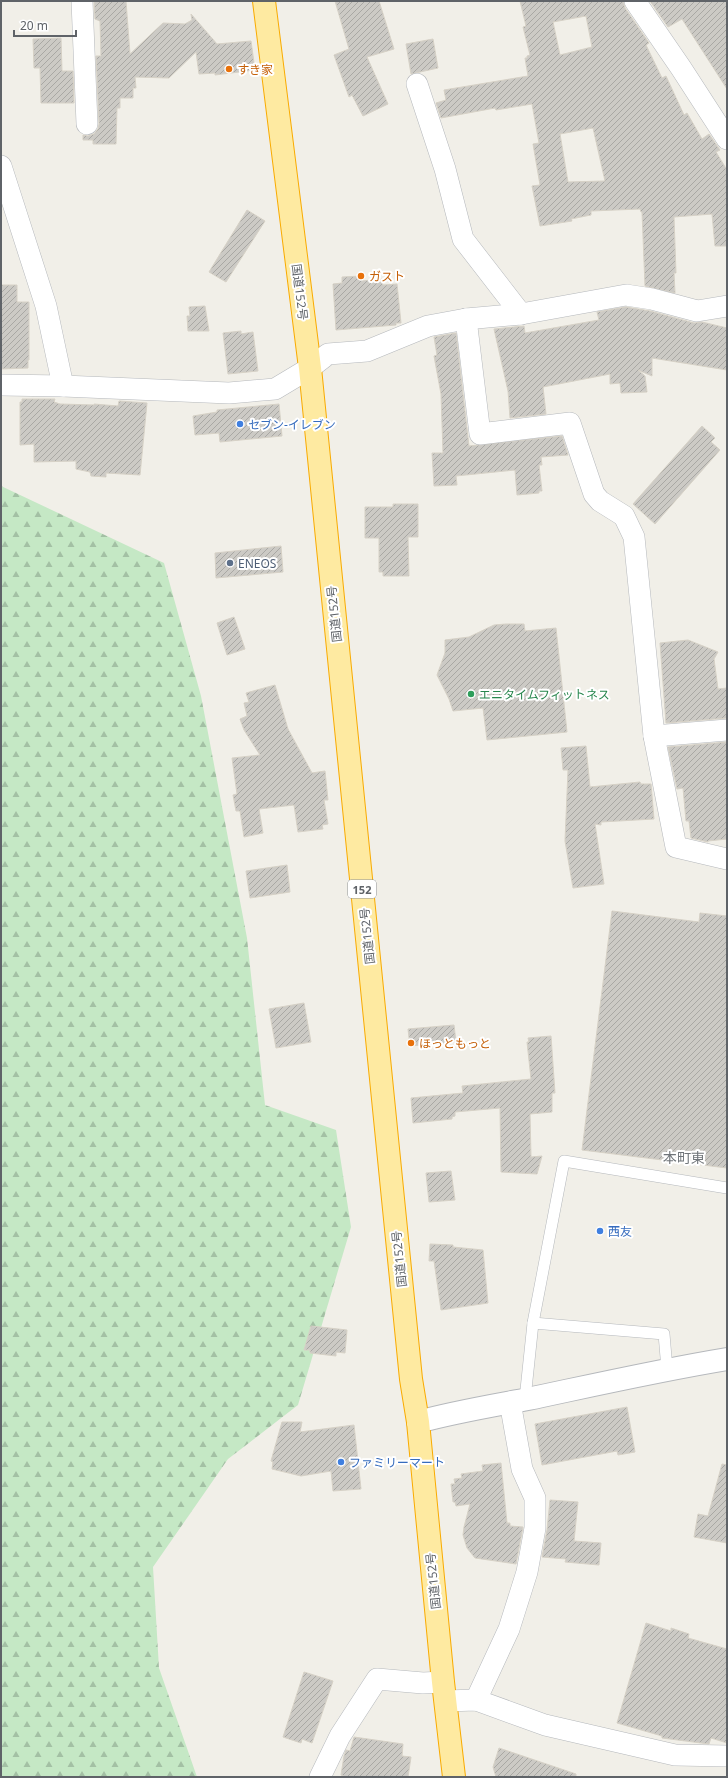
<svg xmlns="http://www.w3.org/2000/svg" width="728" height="1778" viewBox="0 0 728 1778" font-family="'Noto Sans','Noto Sans JP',sans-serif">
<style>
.forest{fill:url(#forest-firs)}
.building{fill:url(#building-hatch);stroke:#d6d1c6;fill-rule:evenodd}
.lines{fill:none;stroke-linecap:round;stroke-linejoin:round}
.service-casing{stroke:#b5b8bc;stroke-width:12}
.minor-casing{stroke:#b5b8bc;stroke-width:22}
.tertiary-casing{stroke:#b5b8bc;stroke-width:24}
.trunk-casing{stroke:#f9ab00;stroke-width:24}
.service{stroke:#fff;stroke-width:11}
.minor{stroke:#fff;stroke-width:21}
.tertiary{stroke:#fff;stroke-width:22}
.trunk{stroke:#feeaa1;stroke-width:22}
.food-dot{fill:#e8710a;stroke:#fff;stroke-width:1.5}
.shop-dot{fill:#3f7fe0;stroke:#fff;stroke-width:1.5}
.service-dot{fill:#5c6f8a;stroke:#fff;stroke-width:1.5}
.leisure-dot{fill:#2e9e5b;stroke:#fff;stroke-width:1.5}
.labels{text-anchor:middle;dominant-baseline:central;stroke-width:4;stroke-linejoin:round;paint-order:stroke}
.shield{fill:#fff;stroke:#8f9295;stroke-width:1}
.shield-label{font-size:11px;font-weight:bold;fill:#5f6368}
.food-label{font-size:12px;fill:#c56008;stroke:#fff;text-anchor:start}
.street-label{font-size:12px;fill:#5f6368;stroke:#fff}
.shop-label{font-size:12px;fill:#366cbe;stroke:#fff;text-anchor:start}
.service-label{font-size:12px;fill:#4e5e75;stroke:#fff;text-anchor:start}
.leisure-label{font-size:12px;fill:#27864d;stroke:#fff;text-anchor:start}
.quarter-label{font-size:14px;fill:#70757a;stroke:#fff}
</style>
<defs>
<pattern id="forest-firs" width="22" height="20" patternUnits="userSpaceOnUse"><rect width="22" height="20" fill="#c5e8c5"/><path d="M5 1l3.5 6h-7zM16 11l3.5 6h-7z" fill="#a3c0a4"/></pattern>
<pattern id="building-hatch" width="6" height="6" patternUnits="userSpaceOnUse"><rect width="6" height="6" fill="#cccac5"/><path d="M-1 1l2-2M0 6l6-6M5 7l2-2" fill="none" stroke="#a9a8a4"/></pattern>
</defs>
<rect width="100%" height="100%" fill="#f1efe8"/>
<!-- forest -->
<polygon class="forest" points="1,486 164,563 201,696 247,938 265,1105 336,1130 351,1227 298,1405 228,1459 153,1567 159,1668 197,1777 1,1777"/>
<!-- building -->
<g class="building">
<polygon points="94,1 126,1 130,54 163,23 185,24 192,20 191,14 217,44 251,41 255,70 215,75 215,73 199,74 196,52 169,78 135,77 136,88 133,88 133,98 120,98 120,108 117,108 116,144 93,144 93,140 83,140 83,135 88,136 94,134 98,129 99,124 96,56 101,56 100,21 95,19"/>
<polygon points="335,1 379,1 394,49 367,57 388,104 363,116 352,95 349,97 334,55 349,49"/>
<path d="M520 1H623L625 8 649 43 646 45 662 78 666 76 684 115 687 113 702 139 709 134 720 150 716 152 727 170V246H715L712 214 674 217 676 273H674L675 293 645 286 642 212H641L640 209 591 211V215L571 219 572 221 540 226 532 186 540 185 533 144 539 143 532 104 496 110 495 108 441 118 436 103 446 100 444 90 528 76 525 58H527V56L530 55 523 27 526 26ZM586 16 592 47 560 55 553 22ZM593 128 605 181 568 182 560 134Z"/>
<polygon points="650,1 727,1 727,89 682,19 668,27"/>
<polygon points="61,38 62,71 73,71 74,103 41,103 40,68 34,68 33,39"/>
<polygon points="433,39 438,68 411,74 406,44"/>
<polygon points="247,210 265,221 226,282 209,272"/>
<polygon points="362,276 362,281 382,279 383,285 397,284 401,323 396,323 396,325 336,330 333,284 342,283 342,277"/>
<polygon points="1,285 17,285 17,302 29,302 29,360 28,360 28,368 1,369"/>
<polygon points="205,306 209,331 188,331 187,316 190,316 189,307"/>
<polygon points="626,307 650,311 694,323 702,322 727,328 727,370 652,358 652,376 638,370 645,376 647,392 621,393 620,383 610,384 610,374 543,387 546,414 510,418 508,391 494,329 524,326 525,333 599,320 597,312"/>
<polygon points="241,331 241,334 253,332 258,371 228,374 223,333"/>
<polygon points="456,333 469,446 562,436 568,455 541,457 542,465 539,465 542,491 539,491 539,493 517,495 515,470 456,476 457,485 434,486 432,453 443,453 441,394 434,356 437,355 434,337"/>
<polygon points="22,399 55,399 54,402 60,404 94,405 94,404 118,406 119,401 147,403 140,475 106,473 106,477 91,476 90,472 76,469 76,461 34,462 34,444 20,445 20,402 22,402"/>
<polygon points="279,404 282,436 220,442 219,433 195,435 193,416 217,412 217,410"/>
<polygon points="702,426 715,438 711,442 720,450 655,524 633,504"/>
<polygon points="393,504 418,504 418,537 408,537 409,576 383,576 383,572 379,572 379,538 365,538 365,507 393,507"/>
<polygon points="281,546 283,572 216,578 215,553"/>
<polygon points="234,617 245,649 227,655 217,623"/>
<polygon points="506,624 524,624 525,631 556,628 567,732 487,740 483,708 453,711 449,699 437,675 445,653 445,640 469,637 494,625"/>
<polygon points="688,640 718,652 714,659 718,689 727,688 727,718 666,723 660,643"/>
<polygon points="275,685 288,729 312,773 325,771 328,800 324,800 328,824 322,825 323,829 298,832 294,805 259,809 263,833 244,837 240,811 236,811 233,795 237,794 232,758 260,755 244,730 240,719 247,716 244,703 249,702 246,693"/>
<polygon points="727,742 727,839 708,841 708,842 691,838 689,821 686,821 683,788 677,789 668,747"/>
<polygon points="586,746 590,787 640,782 641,784 651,784 654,819 601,822 601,825 595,824 604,884 573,888 565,841 568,770 563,770 561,748"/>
<polygon points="287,865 290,892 250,898 246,871"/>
<polygon points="612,911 699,922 700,913 727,916 727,1168 582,1150"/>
<polygon points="304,1003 311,1042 276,1048 269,1009"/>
<polygon points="454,1025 456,1042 410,1046 408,1029"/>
<polygon points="551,1036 555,1093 552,1093 552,1112 530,1114 531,1157 542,1156 537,1174 501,1172 500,1108 455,1112 455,1116 452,1117 452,1119 413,1123 411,1098 463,1093 462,1086 531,1079 527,1042 529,1042 528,1038"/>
<polygon points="451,1171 455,1200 429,1202 426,1173"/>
<polygon points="430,1244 453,1245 453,1247 483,1250 488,1303 441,1310 434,1261 429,1261"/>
<polygon points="311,1326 347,1330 345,1353 336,1352 336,1356 310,1353 310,1350 304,1350"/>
<polygon points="627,1407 635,1452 618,1455 617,1451 542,1465 535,1424"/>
<polygon points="282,1422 302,1422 300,1432 354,1425 361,1489 333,1491 331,1471 301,1476 272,1469 273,1462 271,1461"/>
<polygon points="501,1463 507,1523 510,1523 510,1526 523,1527 516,1564 475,1558 467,1548 463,1535 464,1527 470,1504 456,1506 455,1502 453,1502 451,1484 455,1484 454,1479 462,1478 461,1474 483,1471 482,1465"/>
<polygon points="722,1464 727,1465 727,1543 694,1537 698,1514 708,1516"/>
<polygon points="550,1500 578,1502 574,1541 601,1543 599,1565 565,1562 566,1559 542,1557 547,1530"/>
<polygon points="646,1623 671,1631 671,1628 689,1634 688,1638 727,1649 727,1743 711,1738 709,1744 662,1738 662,1736 617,1723"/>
<polygon points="304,1672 333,1681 312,1743 302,1739 301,1743 283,1737"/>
<polygon points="354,1737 403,1744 402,1756 411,1757 408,1777 346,1777 341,1775 344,1756 346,1750 350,1751"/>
<polygon points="499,1748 576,1774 576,1777 496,1777 493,1767"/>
</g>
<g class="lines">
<defs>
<g id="service">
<polyline points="533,1323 564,1161 727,1188"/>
<polyline points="525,1399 533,1323 664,1334 667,1369"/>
</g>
<g id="minor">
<polyline points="82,1 87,124"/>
<polyline points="635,1 681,68 727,139"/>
<polyline points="417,84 445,169 463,239 521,314"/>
<polyline points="1,166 46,306 63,386"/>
<polyline points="466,319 480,434 570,423 594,494 600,501 624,516 634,537 654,736 676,847 727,859"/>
<polyline points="1,385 63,386 229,393 275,389 310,368 328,354 367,351 428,326 466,319 521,314 626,295 652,299 697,311 727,306"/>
<polyline points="654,736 727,730"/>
<polyline points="476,1700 509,1629 527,1572 535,1528 535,1498 522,1469 510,1402"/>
<polyline points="446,1701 476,1700 545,1725 675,1755 727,1756"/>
<polyline points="320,1777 340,1736 377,1679 423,1683 443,1682"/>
</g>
<path id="tertiary" d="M418 1422C454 1412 491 1406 528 1399 594 1385 660 1370 727 1359"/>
<polyline id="trunk" points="264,1 310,368 411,1379 418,1422 443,1682 454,1777"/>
</defs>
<!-- service casing -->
<use href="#service" class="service-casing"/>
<!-- minor casing -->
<use href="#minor" class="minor-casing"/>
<!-- tertiary casing -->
<use href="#tertiary" class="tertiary-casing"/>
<!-- trunk casing -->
<use href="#trunk" class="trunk-casing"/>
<!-- service -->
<use href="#service" class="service"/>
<!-- minor -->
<use href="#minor" class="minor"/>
<!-- tertiary -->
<use href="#tertiary" class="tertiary"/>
<!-- trunk -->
<use href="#trunk" class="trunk"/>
</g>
<!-- markers -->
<g class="food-dot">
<circle cx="229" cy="69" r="4"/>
<circle cx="361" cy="276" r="4"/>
<circle cx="411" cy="1043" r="4"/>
</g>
<g class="shop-dot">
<circle cx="240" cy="424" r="4"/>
<circle cx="600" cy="1231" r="4"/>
<circle cx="341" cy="1462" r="4"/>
</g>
<circle class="service-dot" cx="230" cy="563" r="4"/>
<circle class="leisure-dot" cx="471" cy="694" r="4"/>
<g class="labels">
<!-- shield labels -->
<rect class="shield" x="348" y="880" width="28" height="18" rx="3"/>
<g class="shield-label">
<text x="362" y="889">152</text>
</g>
<!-- food labels -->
<g class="food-label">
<text x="237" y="69">すき家</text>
<text x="369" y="276">ガスト</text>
<text x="419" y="1043">ほっともっと</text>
</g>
<!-- street labels -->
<g class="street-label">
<text transform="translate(300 292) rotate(83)">国道152号</text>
<text transform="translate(334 614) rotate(-96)">国道152号</text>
<text transform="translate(367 936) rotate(-96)">国道152号</text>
<text transform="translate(399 1259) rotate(-96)">国道152号</text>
<text transform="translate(433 1581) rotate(-96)">国道152号</text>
</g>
<!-- shop labels -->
<g class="shop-label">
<text x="248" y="424">セブン-イレブン</text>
<text x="608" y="1231">西友</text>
<text x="349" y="1462">ファミリーマート</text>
</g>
<!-- service labels -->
<g class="service-label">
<text x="238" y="563">ENEOS</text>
</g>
<!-- leisure labels -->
<g class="leisure-label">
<text x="479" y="694">エニタイムフィットネス</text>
</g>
<!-- quarter labels -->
<g class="quarter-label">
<text x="684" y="1157">本町東</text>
</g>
</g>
<!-- border -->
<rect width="728" height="1778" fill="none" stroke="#5f6368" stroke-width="4"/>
<!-- scale -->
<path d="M14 30v6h62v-6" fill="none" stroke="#5f6368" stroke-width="2"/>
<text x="20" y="30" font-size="12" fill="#5f6368" stroke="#ffffff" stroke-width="3" paint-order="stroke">20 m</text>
</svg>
